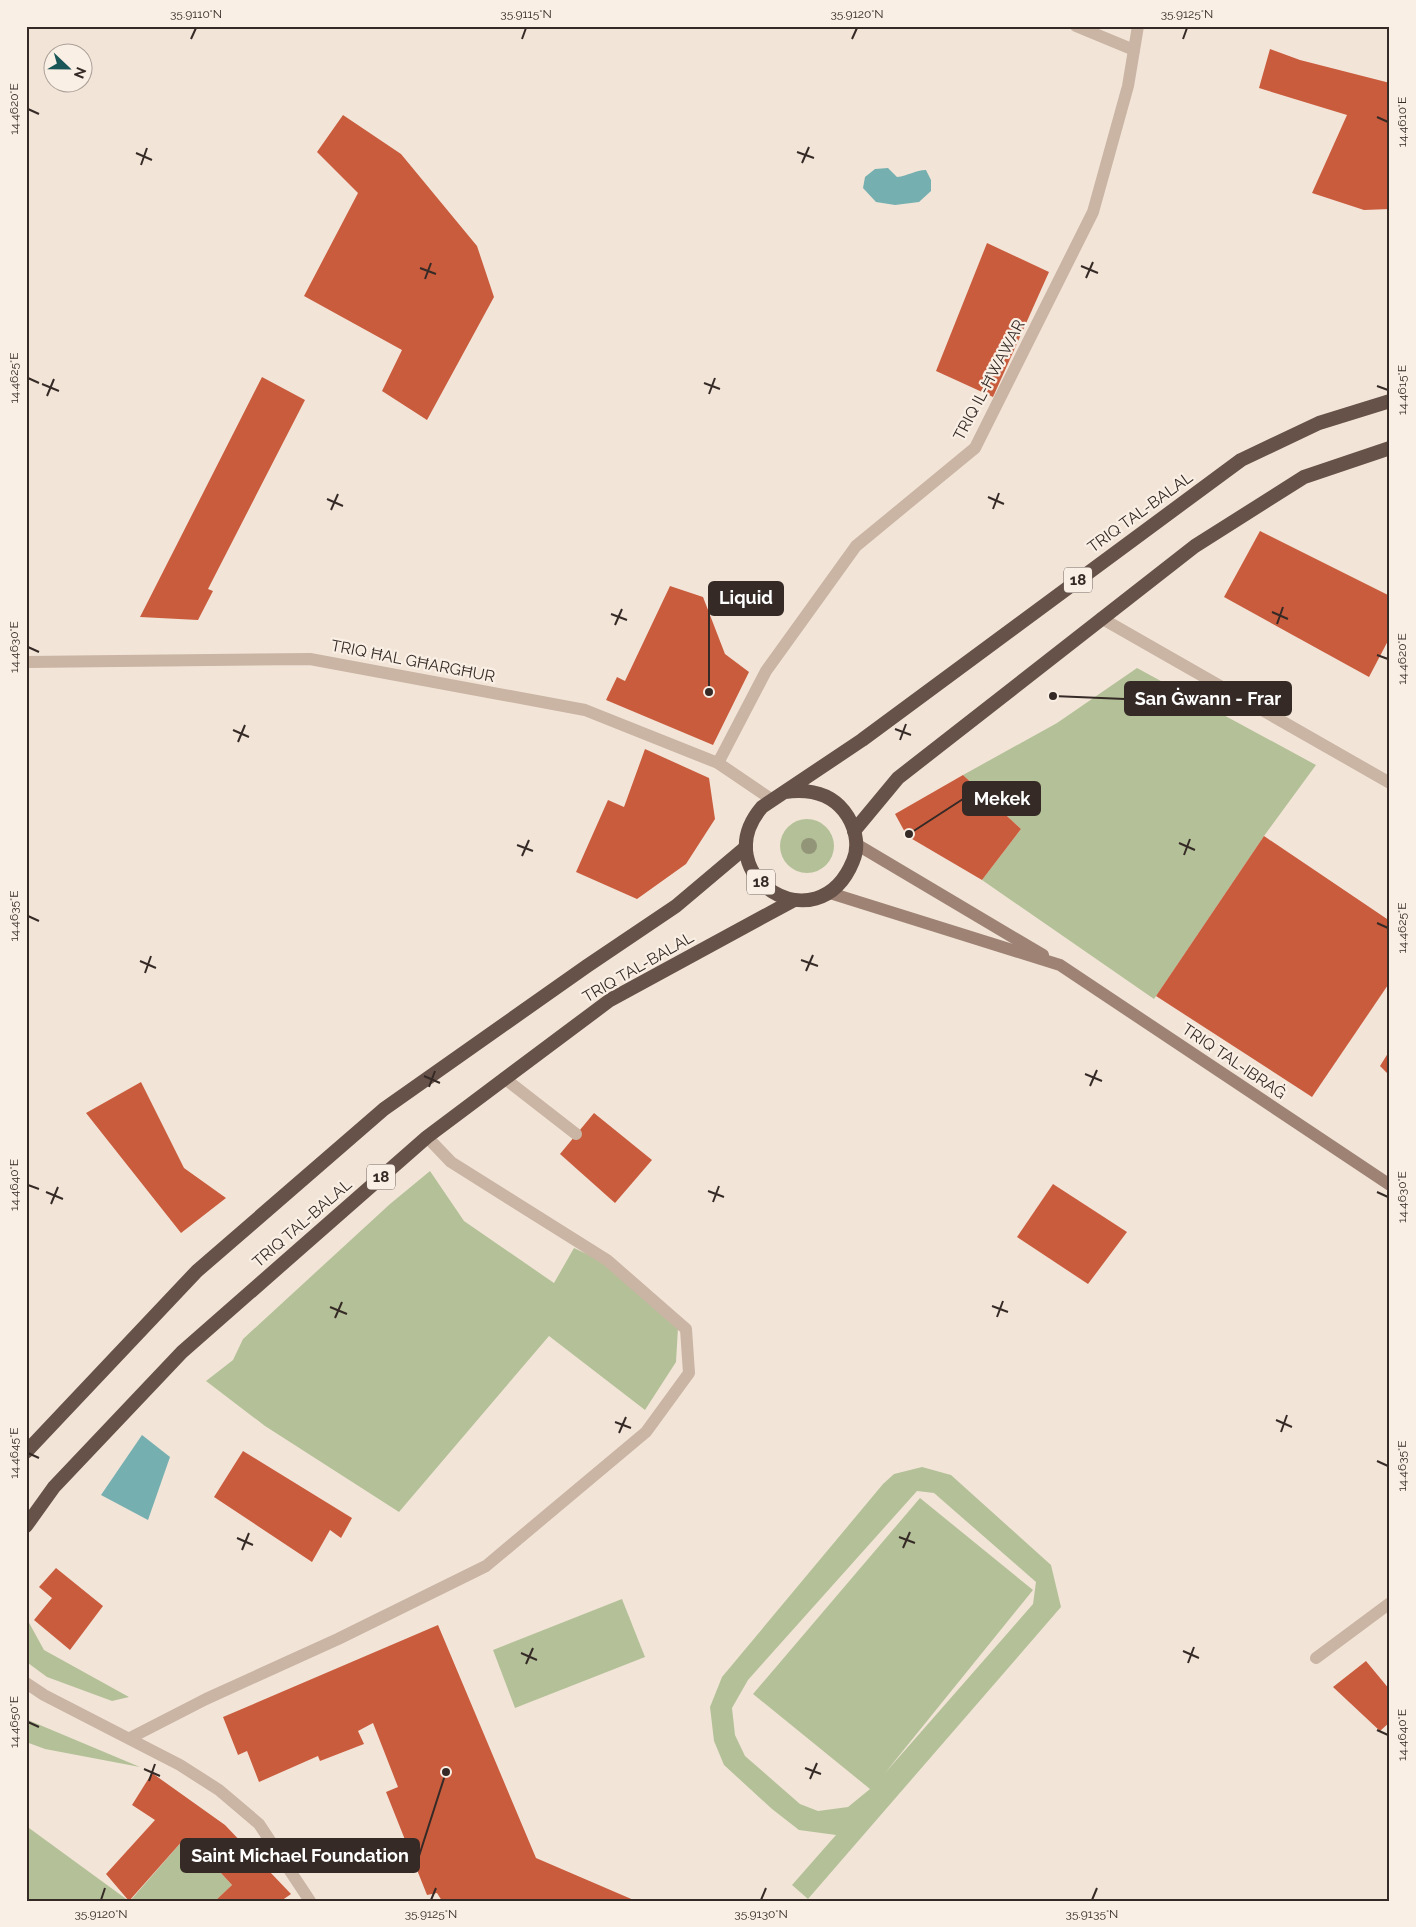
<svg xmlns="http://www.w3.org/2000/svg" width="1416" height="1927" viewBox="0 0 1416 1927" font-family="Raleway,sans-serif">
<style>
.green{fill:#b4c198;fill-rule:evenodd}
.water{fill:#76afb0}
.building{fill:#ca5c3e}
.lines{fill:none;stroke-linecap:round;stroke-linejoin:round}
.service{stroke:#cab4a4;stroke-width:12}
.minor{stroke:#cab4a4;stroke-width:12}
.secondary{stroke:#9e8375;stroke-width:12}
.trunk{stroke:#675249;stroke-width:14}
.tree{fill:#939578}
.ticks{fill:none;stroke:#352a26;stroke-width:2}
.labels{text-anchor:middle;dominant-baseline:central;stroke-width:4.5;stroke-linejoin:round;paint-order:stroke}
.shield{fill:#faefe4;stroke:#70655f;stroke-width:1}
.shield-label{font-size:15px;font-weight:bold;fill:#352a26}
.street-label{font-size:16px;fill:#352a26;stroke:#faefe4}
.leader{fill:none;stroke:#352a26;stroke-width:2}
.callout-dot{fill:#352a26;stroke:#faefe4;stroke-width:2}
.callout{fill:#352a26;stroke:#352a26;stroke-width:2}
.callout-label{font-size:18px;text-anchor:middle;font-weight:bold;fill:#fff}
.neatline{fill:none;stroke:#352a26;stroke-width:2}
.ticks-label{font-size:12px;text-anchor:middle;fill:#352a26}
</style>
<rect width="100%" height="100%" fill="#f2e5d8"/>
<!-- green -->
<g class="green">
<polygon points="1137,668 1316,765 1264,836 1154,999 982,880 1021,829 963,775 1057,723"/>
<circle cx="807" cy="846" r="27"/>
<polygon points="430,1171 464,1221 554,1283 574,1248 604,1262 678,1328 676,1362 645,1410 549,1336 399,1512 265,1426 206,1381 233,1360 243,1339 390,1204"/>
<path d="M922 1467 951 1475 1051 1565 1061 1607 808 1899 792 1885 836 1835 799 1830 772 1809 724 1765 714 1741 710 1707 722 1677 883 1484 894 1474ZM917 1491 934 1493 1036 1582 1033 1604 885 1773 1033 1590 920 1498 753 1694 870 1789 848 1807 818 1811 800 1804 745 1756 735 1735 732 1708 748 1680Z"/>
<polygon points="622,1599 645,1657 515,1708 493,1650"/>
<polygon points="26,1603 27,1619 44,1650 129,1697 112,1701 47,1677 28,1663 26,1660"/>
<polygon points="26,1719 28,1720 140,1767 45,1749 26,1742"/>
<polygon points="26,1827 29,1828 129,1901 26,1901"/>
<polygon points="184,1839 209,1860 232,1885 215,1901 130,1901"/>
</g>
<!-- water -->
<g class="water">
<path d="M888 168 897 177C908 176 915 170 926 170L931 180V191L919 202 895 205 876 202 863 188 865 177 875 169Z"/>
<polygon points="142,1435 170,1457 148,1520 101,1495"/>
</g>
<!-- building -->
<g class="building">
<polygon points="1270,49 1300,60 1390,83 1390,209 1364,210 1312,193 1347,115 1259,88"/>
<polygon points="343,115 401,154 477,246 494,297 427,420 382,391 402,350 304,296 358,193 317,152"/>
<polygon points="987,243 1049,272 993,397 936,371"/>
<polygon points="262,377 305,400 208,589 213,591 198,620 140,617"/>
<polygon points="1260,531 1390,596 1390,637 1369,677 1224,597"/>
<polygon points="670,586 703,597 725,654 749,672 713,745 606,700 617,677 625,681"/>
<polygon points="645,749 709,778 715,819 686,864 637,899 576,872 608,800 624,807"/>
<polygon points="963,775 1021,829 982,880 907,836 895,814"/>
<polygon points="1264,836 1390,921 1390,982 1312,1097 1156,996"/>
<polygon points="1390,1050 1390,1076 1380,1066"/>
<polygon points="141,1082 184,1168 226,1198 181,1233 86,1113"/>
<polygon points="594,1113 652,1160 615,1203 560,1154"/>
<polygon points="1053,1184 1127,1232 1088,1284 1017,1237"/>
<polygon points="243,1451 352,1518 341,1538 330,1530 312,1562 214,1497"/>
<polygon points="56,1568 103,1606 70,1650 34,1620 52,1598 39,1587"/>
<polygon points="438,1625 536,1858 636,1901 442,1901 437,1893 427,1895 386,1792 398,1787 373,1723 358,1731 364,1744 320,1761 318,1756 259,1782 247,1751 238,1755 223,1717"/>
<polygon points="1366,1661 1390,1690 1390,1722 1380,1731 1333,1687"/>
<polygon points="152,1773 225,1825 291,1894 281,1901 215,1901 232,1885 209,1860 184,1839 129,1901 106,1874 155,1820 132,1805"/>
</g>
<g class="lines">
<!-- service -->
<g class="service">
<polyline points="1076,26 1134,50"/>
<polyline points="1101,618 1390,783"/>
<polyline points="504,1078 576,1134"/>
<polyline points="1316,1658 1390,1603"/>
<polyline points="26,1683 44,1695 180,1765 219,1790 259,1824 310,1901"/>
<polyline points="130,1738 206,1699 338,1639 486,1566 646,1432 689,1373 686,1329 607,1260 451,1162 427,1137"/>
</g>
<!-- minor -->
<g class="minor">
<polyline points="26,662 310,659 585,710 718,763 771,799"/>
<polyline points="718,763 766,671 856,546 975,448 1093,212 1128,86 1138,26"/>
</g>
<!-- secondary -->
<g class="secondary">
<polyline points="856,844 1043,955"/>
<polyline points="830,893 1060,965 1390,1185"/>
</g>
<!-- trunk -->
<g class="trunk">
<path d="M785 792C807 789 829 792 844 811 855 825 860 845 853 861 818 947 704 875 762 807L862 740 1241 460 1319 423 1390 401"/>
<polyline points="854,831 898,778 1195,546 1304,477 1390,448"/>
<polyline points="26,1452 197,1271 384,1109 587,966 676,906 746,847"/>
<polyline points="26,1526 54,1487 182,1352 427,1137 610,1000 794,900"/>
</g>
</g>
<!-- trees -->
<circle class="tree" cx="809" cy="846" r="8"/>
<!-- ticks -->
<path class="ticks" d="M191 39 196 28M522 39 526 28M852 39 857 28M1183 39 1187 28M28 109 39 114M1377 117 1388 122M797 152 814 158M136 153 152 160M802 163 809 147M141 165 147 148M1081 266 1098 273M420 268 436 274M1086 278 1093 262M425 279 431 263M28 378 39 383M704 383 720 389M42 384 59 391M1377 386 1388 390M709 394 715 378M47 396 54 379M988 497 1004 504M327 499 343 506M993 509 999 493M331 510 338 494M1272 612 1288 619M611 614 627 620M1277 624 1283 607M615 625 622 609M28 647 39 652M1377 655 1388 659M895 729 911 735M233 730 249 737M900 740 906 724M238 742 245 725M1179 843 1195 850M517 845 533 851M1184 855 1190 839M522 856 529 840M28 916 39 921M1377 923 1388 928M801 960 818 966M140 961 156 968M806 971 813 955M145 973 151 956M1085 1074 1102 1081M424 1076 440 1083M1090 1086 1097 1070M429 1087 435 1071M28 1185 39 1189M708 1191 724 1197M46 1192 63 1199M1377 1192 1388 1197M713 1202 719 1186M51 1204 58 1187M992 1306 1008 1312M330 1307 347 1314M997 1317 1003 1301M335 1318 342 1302M1276 1420 1292 1427M615 1422 631 1428M1281 1432 1287 1415M619 1433 626 1417M28 1453 39 1458M1377 1461 1388 1466M899 1537 915 1543M237 1538 253 1545M903 1548 910 1532M242 1550 249 1533M1183 1651 1199 1658M521 1653 537 1660M1188 1663 1194 1647M526 1664 533 1648M28 1722 39 1727M1377 1730 1388 1735M805 1768 821 1774M144 1769 160 1776M810 1779 817 1763M149 1781 155 1764M101 1900 105 1888M431 1900 436 1888M761 1900 766 1888M1092 1900 1097 1888"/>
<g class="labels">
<!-- shield labels -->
<g class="shield">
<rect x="1064" y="567.5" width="28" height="25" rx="4"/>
<rect x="747" y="869.5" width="28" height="25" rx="4"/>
<rect x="367" y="1164.5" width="28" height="25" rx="4"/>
</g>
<g class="shield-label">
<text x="1078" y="580">18</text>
<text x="761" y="882">18</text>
<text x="381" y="1177">18</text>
</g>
<!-- street labels -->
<g class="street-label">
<text transform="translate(989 380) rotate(-62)">TRIQ IL-ĦWAWAR</text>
<text transform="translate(1140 512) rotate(-36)">TRIQ TAL-BALAL</text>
<text transform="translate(413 661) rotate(11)">TRIQ ĦAL GĦARGĦUR</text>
<text transform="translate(638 967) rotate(-30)">TRIQ TAL-BALAL</text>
<text transform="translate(1234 1061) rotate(34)">TRIQ TAL-IBRAĠ</text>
<text transform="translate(302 1223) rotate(-41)">TRIQ TAL-BALAL</text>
</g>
</g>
<!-- callouts -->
<path class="leader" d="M709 692L709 598M1053 696L1125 699M909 834L963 799M446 1772L419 1856"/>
<g class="callout-dot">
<circle cx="709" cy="692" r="5"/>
<circle cx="1053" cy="696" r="5"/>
<circle cx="909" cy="834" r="5"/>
<circle cx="446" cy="1772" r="5"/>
</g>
<g class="callout">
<rect x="709" y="582" width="74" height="33" rx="5"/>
<rect x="1125" y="682" width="166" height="33" rx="5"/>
<rect x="963" y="782" width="77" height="33" rx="5"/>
<rect x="181" y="1839" width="238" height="33" rx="5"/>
</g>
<g class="callout-label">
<text x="746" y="604">Liquid</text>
<text x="1208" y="705">San Ġwann - Frar</text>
<text x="1002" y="805">Mekek</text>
<text x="300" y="1862">Saint Michael Foundation</text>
</g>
<!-- border -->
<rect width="1416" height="1927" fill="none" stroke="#faefe4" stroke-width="55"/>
<!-- north arrow -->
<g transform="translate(68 68) rotate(112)"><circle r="24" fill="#faefe4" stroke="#aba098"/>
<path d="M0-4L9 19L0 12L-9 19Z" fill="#1a5557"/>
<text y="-8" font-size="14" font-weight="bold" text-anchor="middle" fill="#352a26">N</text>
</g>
<rect x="28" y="28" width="1360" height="1872" class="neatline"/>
<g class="ticks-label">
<text x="196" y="18">35.9110°N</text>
<text x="526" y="18">35.9115°N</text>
<text x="857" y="18">35.9120°N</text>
<text x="1187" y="18">35.9125°N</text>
<text transform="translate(14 109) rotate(-90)" y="4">14.4620°E</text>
<text transform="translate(1402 122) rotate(-90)" y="4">14.4610°E</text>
<text transform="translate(14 378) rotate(-90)" y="4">14.4625°E</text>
<text transform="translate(1402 390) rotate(-90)" y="4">14.4615°E</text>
<text transform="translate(14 647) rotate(-90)" y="4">14.4630°E</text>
<text transform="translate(1402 659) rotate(-90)" y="4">14.4620°E</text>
<text transform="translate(14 916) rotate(-90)" y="4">14.4635°E</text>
<text transform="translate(1402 928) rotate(-90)" y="4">14.4625°E</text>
<text transform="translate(14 1185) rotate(-90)" y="4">14.4640°E</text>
<text transform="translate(1402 1197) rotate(-90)" y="4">14.4630°E</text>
<text transform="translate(14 1453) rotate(-90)" y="4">14.4645°E</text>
<text transform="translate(1402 1466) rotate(-90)" y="4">14.4635°E</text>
<text transform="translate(14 1722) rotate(-90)" y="4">14.4650°E</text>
<text transform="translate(1402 1735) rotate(-90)" y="4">14.4640°E</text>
<text x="101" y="1918">35.9120°N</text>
<text x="431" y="1918">35.9125°N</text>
<text x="761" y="1918">35.9130°N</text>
<text x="1092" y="1918">35.9135°N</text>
</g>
</svg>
